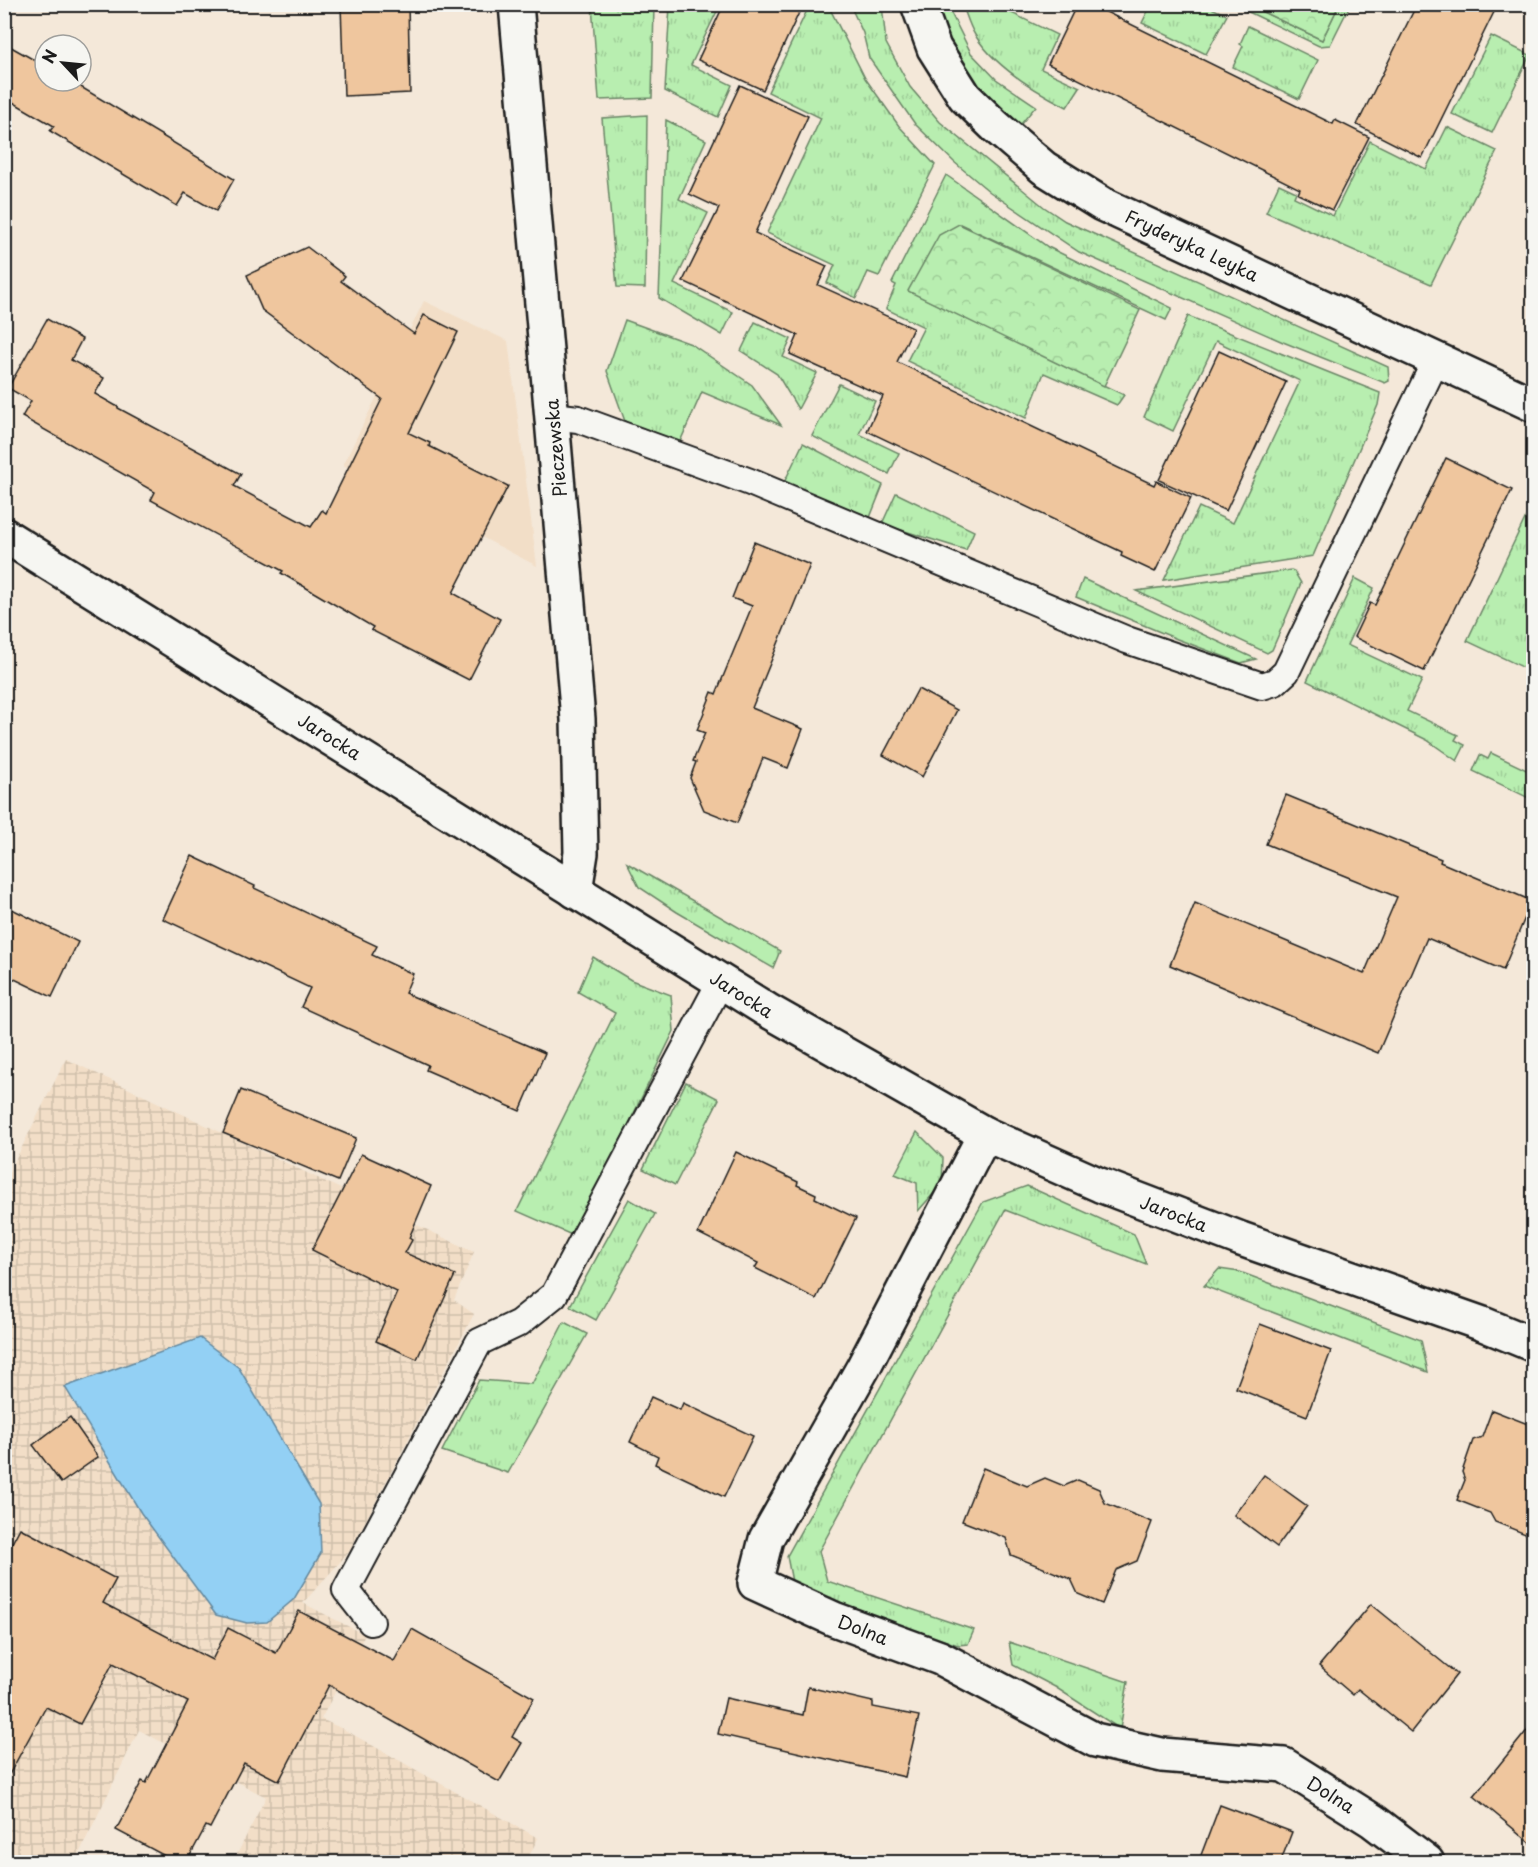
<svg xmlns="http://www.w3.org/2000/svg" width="1538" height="1867" viewBox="0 0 1538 1867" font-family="'Playpen Sans',sans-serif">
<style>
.built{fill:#f2dec7}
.industrial{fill:url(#industrial-grid)}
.grass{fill:url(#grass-tufts);stroke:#6a8566;stroke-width:1.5}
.park{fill:url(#park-crowns);stroke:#6a8566;stroke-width:1.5}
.water{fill:#93d0f4;stroke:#63889e;stroke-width:1.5}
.building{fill:#efc69e;stroke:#1c1c1c;stroke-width:1.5}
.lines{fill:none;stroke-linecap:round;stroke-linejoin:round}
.lane-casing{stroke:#1c1c1c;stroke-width:30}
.street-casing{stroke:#1c1c1c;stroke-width:38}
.lane{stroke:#f6f6f2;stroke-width:26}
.street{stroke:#f6f6f2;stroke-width:33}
.labels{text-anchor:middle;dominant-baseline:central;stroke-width:4.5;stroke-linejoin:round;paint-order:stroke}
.street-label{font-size:18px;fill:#1c1c1c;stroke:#f6f6f2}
</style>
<defs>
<pattern id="industrial-grid" width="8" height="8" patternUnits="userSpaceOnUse" patternTransform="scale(1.5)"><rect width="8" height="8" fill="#f2dec7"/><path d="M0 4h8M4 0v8" fill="none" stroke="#cfbeaa"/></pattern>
<pattern id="grass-tufts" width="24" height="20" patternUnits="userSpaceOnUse" patternTransform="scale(1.5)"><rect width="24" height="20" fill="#b8eeb0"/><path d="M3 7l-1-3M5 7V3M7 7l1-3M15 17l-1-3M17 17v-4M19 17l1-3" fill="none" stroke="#9ecc97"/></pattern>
<pattern id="park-crowns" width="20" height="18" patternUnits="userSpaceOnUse" patternTransform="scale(1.5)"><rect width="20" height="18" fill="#b8eeb0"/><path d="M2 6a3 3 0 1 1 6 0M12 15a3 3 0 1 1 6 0" fill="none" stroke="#9ecc97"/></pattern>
</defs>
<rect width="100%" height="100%" fill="#f4e8d9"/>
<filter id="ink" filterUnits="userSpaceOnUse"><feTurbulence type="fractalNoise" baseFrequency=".0167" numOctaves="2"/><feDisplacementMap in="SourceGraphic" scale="12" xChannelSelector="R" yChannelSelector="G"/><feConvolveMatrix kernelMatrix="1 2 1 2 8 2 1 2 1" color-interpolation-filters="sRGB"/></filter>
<g filter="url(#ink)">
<!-- built -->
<polygon class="built" points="424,301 508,341 537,566 343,465"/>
<!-- industrial -->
<polygon class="industrial" points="66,1059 474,1252 454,1300 474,1314 349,1552 303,1603 365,1635 321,1719 343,1729 538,1838 526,1862 233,1862 266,1797 139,1730 75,1862 24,1862 5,1856 4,1183"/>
<!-- grass -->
<g class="grass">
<polygon points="810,4 828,5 865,78 899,126 935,165 879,276 868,272 856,298 827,283 835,265 767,233 821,118 768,92"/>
<polygon points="592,5 654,5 652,98 599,100"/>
<polygon points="670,5 720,5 691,65 732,85 718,117 665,91"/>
<polygon points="850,5 882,5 886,43 910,87 940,122 1044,207 1065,221 1388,367 1389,381 1385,383 1283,342 1079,252 990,192 954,162 915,124 869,58 863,33"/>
<polygon points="931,5 949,5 950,11 971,53 996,79 1036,106 1016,130 970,84 945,42"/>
<path d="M964 5H995L1057 35 1041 69 1080 87 1067 107C1035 91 995 67 975 35 970 27 967 17 964 9Z"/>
<polygon points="1151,5 1205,5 1227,15 1206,54 1142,23"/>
<polygon points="1234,5 1248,5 1322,40 1339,5 1350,5 1330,45 1319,46"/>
<polygon points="1248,26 1318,60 1299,99 1233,67 1243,46 1240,44"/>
<polygon points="1491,36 1530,55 1492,133 1452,114"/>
<polygon points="647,115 645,288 617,287 602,118"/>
<polygon points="666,120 706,140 679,199 708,213 674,284 733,312 722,335 659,298"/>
<polygon points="1447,127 1497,151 1431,284 1266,212 1279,184 1296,192 1294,197 1333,216 1370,141 1426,169"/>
<polygon points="946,175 1048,247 1172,308 1166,320 960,224 909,291 1124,395 1117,405 1044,373 1026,418 907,361 924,327 886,309 896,285 892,283"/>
<polygon points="1188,316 1380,393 1378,405 1313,556 1164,580 1199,507 1233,523 1300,381 1216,341 1173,431 1144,417"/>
<polygon points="625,320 691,344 752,385 781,425 702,392 679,444 627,427 607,371"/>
<polygon points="755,322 791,339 783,357 817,373 798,409 777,374 741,351"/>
<polygon points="839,384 875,401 859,434 899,453 889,474 812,436"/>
<polygon points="803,443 883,485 869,520 781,489"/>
<polygon points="896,493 974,531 966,550 882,524"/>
<polygon points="1533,502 1533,672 1467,641"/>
<polygon points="1291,570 1294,571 1301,583 1272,650 1267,653 1136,591"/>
<polygon points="1355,578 1374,588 1347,645 1422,680 1407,711 1458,735 1455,740 1465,745 1457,761 1427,740 1307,681"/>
<polygon points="1083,579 1256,659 1241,663 1177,639 1076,597"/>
<polygon points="1491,753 1533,773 1533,800 1473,771 1480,755 1488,759"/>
<polygon points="627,863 780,951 773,968 677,912 639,887"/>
<polygon points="593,957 631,980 671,995 674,1031 574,1236 517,1211 615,1013 578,992"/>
<polygon points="686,1082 719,1099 675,1185 643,1169"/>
<polygon points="917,1132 943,1158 942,1184 918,1211 917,1183 895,1174"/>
<polygon points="1027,1186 1134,1234 1146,1264 1005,1210 819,1551 827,1581 974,1630 968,1644 958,1645 831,1603 792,1582 787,1556 983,1202"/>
<polygon points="629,1199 655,1214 596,1320 570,1306"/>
<polygon points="1219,1269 1240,1272 1421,1340 1428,1372 1204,1286"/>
<polygon points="564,1322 587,1334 508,1473 442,1451 479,1380 532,1384"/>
<polygon points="1009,1642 1128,1682 1120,1729 1055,1687 1013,1665"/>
</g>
<!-- park -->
<g class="park">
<polygon points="1248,5 1339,5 1322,40"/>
<polygon points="959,224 1140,310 1104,386 908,291 939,235"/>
</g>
<!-- water -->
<polygon class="water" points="200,1338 239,1368 319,1504 321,1553 294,1599 267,1622 247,1623 216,1615 141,1513 65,1387"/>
<!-- building -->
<g class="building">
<polygon points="408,4 410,93 344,96 341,5"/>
<polygon points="724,4 803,4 763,90 698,60"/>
<polygon points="1077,4 1090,4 1333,124 1335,120 1369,137 1332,210 1298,194 1300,189 1048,64"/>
<polygon points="1417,4 1498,4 1422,158 1357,125"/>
<polygon points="4,43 45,66 45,81 71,81 234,179 216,211 185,193 177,206 50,131 54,126 4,97"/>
<polygon points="740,85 808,116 755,233 827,266 818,285 913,328 897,362 1154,485 1156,481 1191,498 1155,572 1121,556 1122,552 867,431 883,396 790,354 798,335 683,281 719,208 689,194"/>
<polygon points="307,247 345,276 341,281 414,334 424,315 458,332 409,433 430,443 429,446 508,486 453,593 500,619 469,680 371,630 373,627 281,573 283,571 151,500 155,492 22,417 31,401 8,388 47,319 82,339 71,360 104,378 95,394 118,407 118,408 241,474 234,486 311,527 322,510 326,513 382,399 262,310 247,275"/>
<polygon points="1219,351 1286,382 1226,511 1159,480"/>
<polygon points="1446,458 1512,490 1424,671 1354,637 1370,603 1375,605"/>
<polygon points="754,542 810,565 752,708 803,729 788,768 763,758 737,823 704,810 690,778 696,762 693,761 705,733 697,730 712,692 716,694 752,606 732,598"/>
<polygon points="918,689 957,710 922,777 883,755"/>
<polygon points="1286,795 1441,859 1440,862 1532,901 1503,970 1427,938 1378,1053 1170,965 1195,903 1364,974 1397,897 1266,844"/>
<polygon points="192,856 255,886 254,888 377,946 372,955 413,974 405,993 545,1053 520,1111 426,1070 428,1065 301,1007 310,988 163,919"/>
<polygon points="4,905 78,942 52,997 4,974"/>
<polygon points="241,1090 356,1138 338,1181 223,1133"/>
<polygon points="736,1152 798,1182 797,1185 816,1194 815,1198 856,1218 816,1299 755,1268 758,1263 698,1233"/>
<polygon points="361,1154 431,1186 409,1238 412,1240 405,1253 455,1275 417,1359 376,1341 397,1292 312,1250"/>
<polygon points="1260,1324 1331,1351 1307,1416 1236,1388"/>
<polygon points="651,1397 680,1410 683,1403 753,1436 724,1497 655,1464 658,1456 630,1442"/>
<polygon points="1492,1410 1533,1426 1533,1537 1495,1522 1490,1513 1457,1500 1465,1480 1462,1472 1473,1440 1482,1437"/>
<polygon points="70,1417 98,1457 61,1483 33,1445"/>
<polygon points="983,1468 1027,1486 1045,1478 1064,1486 1078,1480 1099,1489 1105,1503 1152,1522 1137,1561 1116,1570 1102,1604 1078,1594 1071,1579 1011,1555 1006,1538 962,1521"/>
<polygon points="1264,1475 1307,1506 1277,1547 1234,1515"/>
<polygon points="20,1528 116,1579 103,1603 212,1660 228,1628 276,1653 299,1611 394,1661 412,1629 534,1698 512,1737 522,1743 499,1782 329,1685 279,1781 244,1763 210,1828 206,1826 186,1863 178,1863 116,1830 142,1781 146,1783 188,1702 113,1663 80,1724 46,1707 4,1784 4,1558"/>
<polygon points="1371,1604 1457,1674 1411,1732 1358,1689 1353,1695 1319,1666"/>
<polygon points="808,1687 873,1702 873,1707 919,1716 905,1777 718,1734 726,1698 803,1715"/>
<polygon points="1533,1723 1533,1845 1474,1796"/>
<polygon points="1220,1805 1292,1832 1280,1863 1198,1863"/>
</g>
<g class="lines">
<defs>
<g id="lane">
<polyline points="553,416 578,419 750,482 1127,640 1262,686 1275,682 1286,672 1436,360"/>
<polyline points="371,1622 346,1590 479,1342 519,1323 554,1295 721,981"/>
</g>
<g id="street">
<polyline points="516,4 578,719 581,853 575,891"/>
<polyline points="918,4 934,48 965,97 995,126 1044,168 1102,204 1534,405"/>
<polyline points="4,535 767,1010 985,1134 1100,1185 1241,1239 1483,1324 1534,1345"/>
<polyline points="985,1134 863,1368 766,1539 755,1583 834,1619 940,1658 1095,1740 1162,1755 1284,1765 1373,1821 1427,1862"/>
</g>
</defs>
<!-- lane casing -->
<use href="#lane" class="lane-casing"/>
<!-- street casing -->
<use href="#street" class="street-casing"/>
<!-- lane -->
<use href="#lane" class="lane"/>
<!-- street -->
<use href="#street" class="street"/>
</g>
</g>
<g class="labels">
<!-- street labels -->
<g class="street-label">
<text transform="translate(1192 245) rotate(25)">Fryderyka Leyka</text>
<text transform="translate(555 448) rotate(-95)">Pieczewska</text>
<text transform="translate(330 736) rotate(32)">Jarocka</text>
<text transform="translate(742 994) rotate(32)">Jarocka</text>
<text transform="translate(1174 1213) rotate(21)">Jarocka</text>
<text transform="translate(863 1629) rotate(21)">Dolna</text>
<text transform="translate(1331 1794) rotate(32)">Dolna</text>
</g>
</g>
<!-- margin -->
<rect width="1538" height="1867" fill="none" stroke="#f6f6f2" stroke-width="24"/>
<rect x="12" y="12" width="1514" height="1843" fill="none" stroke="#1c1c1c" stroke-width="2" filter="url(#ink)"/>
<!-- north arrow -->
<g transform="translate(63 63) rotate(296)"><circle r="28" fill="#f6f6f2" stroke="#9f9f9c" stroke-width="1.5"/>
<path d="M0-4.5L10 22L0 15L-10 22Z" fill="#1c1c1c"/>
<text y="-9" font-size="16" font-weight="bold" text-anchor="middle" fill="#1c1c1c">N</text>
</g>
</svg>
